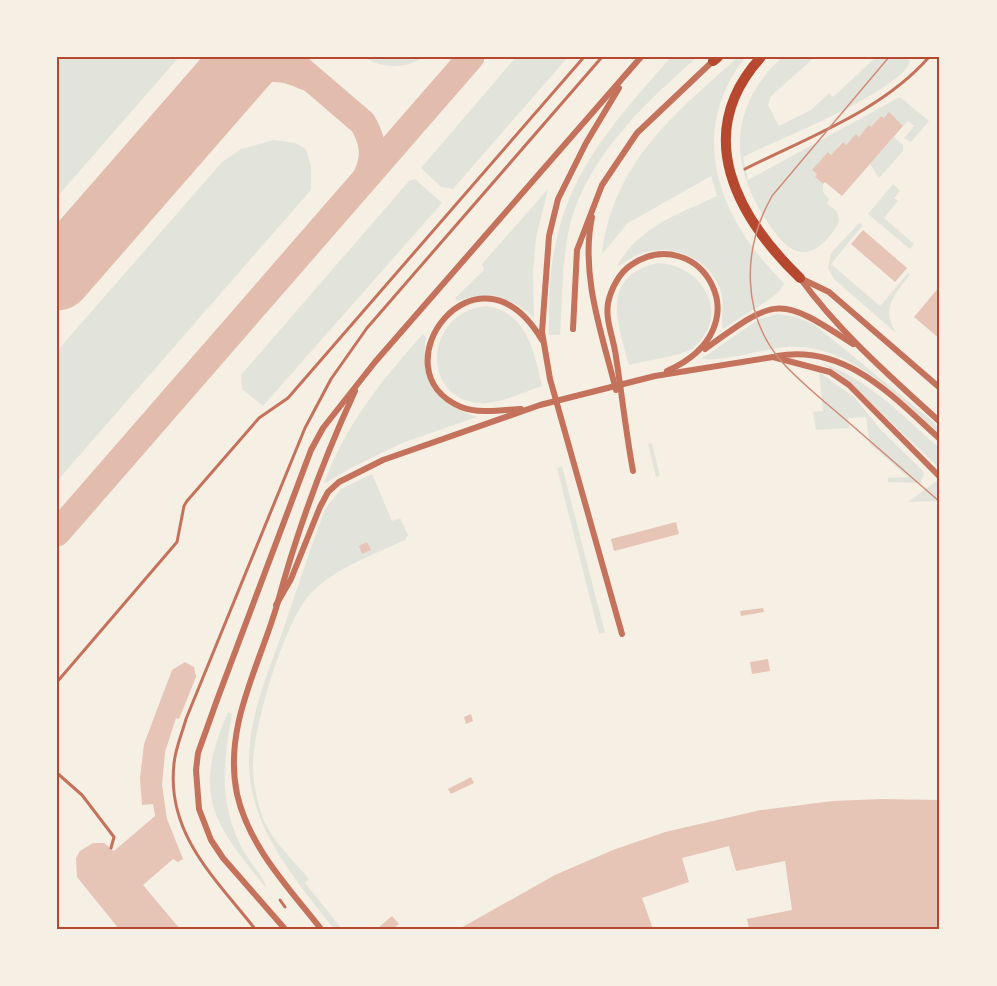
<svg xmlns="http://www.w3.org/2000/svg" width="997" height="986" viewBox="0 0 997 986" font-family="'Archivo Narrow',sans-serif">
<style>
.green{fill:#e2e4dc}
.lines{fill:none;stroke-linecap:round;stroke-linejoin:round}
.taxiway{stroke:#e2bdae;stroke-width:27}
.runway{stroke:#e2bdae;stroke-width:69}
.building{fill:#e6c5b7}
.service{stroke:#c5725c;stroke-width:3}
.minor{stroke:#c5725c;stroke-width:6}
.motorway{stroke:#b5482f;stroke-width:10}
.tram{stroke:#cf8b77;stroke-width:1.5}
.neatline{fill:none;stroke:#b5482f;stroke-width:2}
</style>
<rect width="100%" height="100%" fill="#f6efe4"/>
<!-- green -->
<g class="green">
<polygon points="57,57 179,57 57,197"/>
<path d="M365 57H425C407 68 382 70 365 57Z"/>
<polygon points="516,57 568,57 453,189 441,187 421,168"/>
<path d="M671 57H697C648 101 599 145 575 208 561 247 563 295 560 335H549C545 202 587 152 671 57Z"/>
<path d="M738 57 744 59C685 136 721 222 784 283 781 297 737 318 723 329 720 318 725 304 721 292 711 260 677 244 645 252 635 254 625 264 617 266 638 227 679 214 717 196L711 176 628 223 602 254C613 163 673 115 738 57Z"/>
<path d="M782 57H815L771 96 768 105 779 126 811 110 829 93 833 97 876 57H907L910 62C898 93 774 141 743 157L748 180 900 97 929 121 911 142 904 138 914 126 908 121 903 126 889 113 884 118 881 116 871 127 869 126 859 137 856 135 846 145 842 142 831 155 829 153 813 171 817 174 815 177 823 184V192L829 199 827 204 837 211 839 221C834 234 817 254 802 252 787 251 776 234 768 223 728 164 729 107 782 57Z"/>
<polygon points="894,137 903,145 903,151 879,178 870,164"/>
<polygon points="274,140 295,143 306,149 311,166 311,190 57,481 57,351 222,162 241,149"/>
<polygon points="415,179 442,203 263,406 242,389 241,375 409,181"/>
<polygon points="893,184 900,191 894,198 898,201 884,218 914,244 910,249 868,214"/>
<path d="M548 189 536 238 533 273 534 318C511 296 487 291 457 301L455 298 484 270 482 264Z"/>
<path d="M859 223 870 228 863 225 831 264 880 306 908 273 910 275C894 294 881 309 896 333L834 279 828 268 831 253Z"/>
<path d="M658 263C704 265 732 317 693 348 682 356 648 360 629 365 618 323 599 276 658 263Z"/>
<path d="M487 306C528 313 534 353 542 386 523 392 499 405 479 403 419 398 425 311 487 306Z"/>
<path d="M778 314 796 317 815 325 931 420 940 429V434C896 396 850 343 787 347 761 349 725 362 701 359L759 319Z"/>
<path d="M423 334 426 337C419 377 440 405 477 417L402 443 351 468 324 484C345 425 382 380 423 334Z"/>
<path d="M822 363C869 380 903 416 940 449V469L851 383Z"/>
<polygon points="819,372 854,397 880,429 922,470 924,474 920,483 888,482 888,478 908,477 870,444 866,417 848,418 850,428 816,430 813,412 823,411"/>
<polygon points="652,443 660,476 656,477 648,444"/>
<polygon points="562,466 605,633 599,634 557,468"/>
<path d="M372 474 392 521 400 518 408 535 405 540C375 554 338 567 313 591 285 618 255 722 253 762 252 779 257 800 262 816 271 840 293 860 309 879L305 883 342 929H334C305 892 270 851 256 806 236 745 263 687 283 630 297 589 310 549 325 509L341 489Z"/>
<polygon points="938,480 940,501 908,502"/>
<path d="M228 712 232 714C223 765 218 802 243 850 250 863 263 876 267 889 214 824 191 796 228 712Z"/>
</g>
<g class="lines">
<!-- taxiway -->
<g class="taxiway">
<path d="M286 57 363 123C373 141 376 156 367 175"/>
<path d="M219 89C246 68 274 61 306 77"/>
<polyline points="57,533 471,57"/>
</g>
<!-- runway -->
<polyline class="runway" points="57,276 248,57"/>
</g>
<!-- building -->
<g class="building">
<polygon points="889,112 903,126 842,196 825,182 823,184 815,177 817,174 812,170 828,152 831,155 843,142 846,145 856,134 859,137 869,125 871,127 881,116 884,118"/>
<polygon points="863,230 907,268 895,282 851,244"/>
<polygon points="940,286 940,339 914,317"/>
<polygon points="676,522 679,534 614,551 611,539"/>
<polygon points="367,542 371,550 362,554 359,546"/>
<polygon points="763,608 764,612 741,616 740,611"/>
<polygon points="768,659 770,671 752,674 750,662"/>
<polygon points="185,662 194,667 196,677 179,719 176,718 165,752 162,785 167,819 183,859 178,862 173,859 143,885 180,929 119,929 77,877 76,858 80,851 93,843 104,843 114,851 155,816 153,804 142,805 140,778 144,744 172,670"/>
<polygon points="471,714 473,721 466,724 464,717"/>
<polygon points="471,777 474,783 451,794 448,789"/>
<polygon points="881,799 940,800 940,929 749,929 747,919 792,910 785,861 736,871 729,846 682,858 689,882 642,898 653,929 459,929 555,875 613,850 665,832 761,810 833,801"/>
<polygon points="392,916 399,924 393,929 381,929 379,927"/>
</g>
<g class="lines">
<!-- service -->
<g class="service">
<path d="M745 169C808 137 882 111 929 57"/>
<polyline points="57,682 177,542 184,506 187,501 259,418 288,398 584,57"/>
<polyline points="57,773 82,795 114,837 111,848"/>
<polyline points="280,900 285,907"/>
<path d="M255 929C216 879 166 834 174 764 175 749 182 734 186 719L305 428 331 379 367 328 602 57"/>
</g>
<!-- minor -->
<g class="minor">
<polyline points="619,88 586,143 558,199 549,236 542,332 550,379 622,634"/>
<path d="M592 217C580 275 602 334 616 390"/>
<path d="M800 278C839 332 891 377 940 422"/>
<polyline points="800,278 829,292 940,388"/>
<polyline points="573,329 577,250 602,185 637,133 714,60"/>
<path d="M705 349C777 297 778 295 853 344"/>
<path d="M777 356C847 344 893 397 940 439"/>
<path d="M521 409C503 410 478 414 461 407 374 370 477 230 542 340"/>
<path d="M633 471C626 433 622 395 616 357 614 339 605 321 608 303 611 289 619 273 631 265 697 220 768 326 667 371"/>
<polyline points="276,605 291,579 320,507 328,492 339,482 383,460 540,405 655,376 773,357 830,372 849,385 940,477"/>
<polyline points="285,929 223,858 211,840 199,809 196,770 198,753 217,700 311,450 323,428 375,362 641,57"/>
<path d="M321 929C289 888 249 847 237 794 223 727 259 667 277 605 297 531 323 460 355 391"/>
</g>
<!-- motorway -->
<g class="motorway">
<path d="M761 57C691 134 737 217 800 278"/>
<polyline points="713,61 718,57"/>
</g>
<!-- tram -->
<path class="tram" d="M889 57 772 196C742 249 741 315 782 362 802 384 825 402 847 421 878 448 909 475 940 502"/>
</g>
<!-- border -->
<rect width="997" height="986" fill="none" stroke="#f6efe4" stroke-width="117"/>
<rect x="58" y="58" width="880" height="870" class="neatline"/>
</svg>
